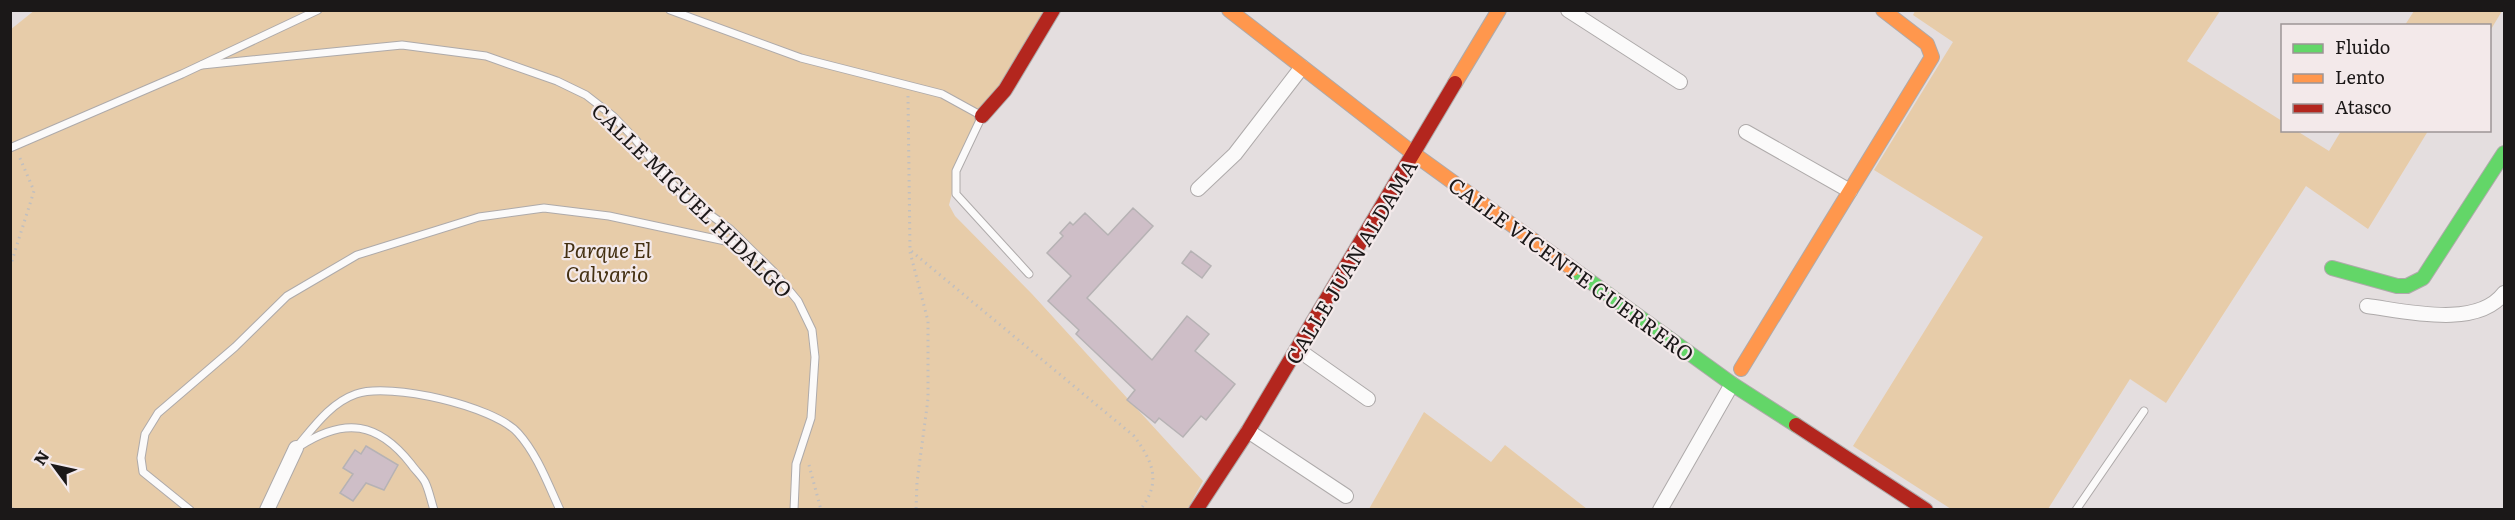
<svg xmlns="http://www.w3.org/2000/svg" width="2515" height="520" viewBox="0 0 2515 520" font-family="Literata,serif">
<style>
.green{fill:#e7cca9}
.building{fill:#cebec7;stroke:#b6b2b4;stroke-width:1.5}
.lines{fill:none;stroke-linecap:round;stroke-linejoin:round}
.lane-casing{stroke:#aeaaaa;stroke-width:9}
.street-casing{stroke:#aeaaaa;stroke-width:16}
.fast-casing{stroke:#aeaaaa;stroke-width:16}
.slow-casing{stroke:#aeaaaa;stroke-width:16}
.jam-casing{stroke:#aeaaaa;stroke-width:16}
.path{stroke:#c1bfbf;stroke-width:3;stroke-dasharray:1.5 4.5;stroke-linecap:butt}
.lane{stroke:#fbfafa;stroke-width:7}
.street{stroke:#fbfafa;stroke-width:14}
.fast{stroke:#63d668;stroke-width:14}
.slow{stroke:#ff974d;stroke-width:14}
.jam{stroke:#b3261e;stroke-width:14}
.labels{text-anchor:middle;dominant-baseline:central;stroke-width:4.5;stroke-linejoin:round;paint-order:stroke}
.street-label{font-size:21px;fill:#1b1818;stroke:#f3e9ea}
.park-label{font-size:21px;font-style:italic;fill:#443012;stroke:#f3e9ea}
</style>
<rect width="100%" height="100%" fill="#e4dedf"/>
<!-- green -->
<g class="green">
<polygon points="35,10 1046,11 965,143 949,205 955,216 1032,294 1203,481 1187,510 11,510 10,30"/>
<polygon points="1915,11 2220,11 2187,61 2282,121 2282,130 2297,131 2329,151 2341,131 2428,131 2368,229 2306,186 2166,403 2130,379 2048,509 1951,509 1853,446 1983,237 1874,170 1953,42 1913,15"/>
<polygon points="2414,11 2414,10 2502,11 2490,31 2490,26 2405,25"/>
<polygon points="1424,412 1491,462 1505,445 1587,509 1369,509"/>
</g>
<!-- building -->
<g class="building">
<polygon points="1133,208 1153,226 1087,298 1152,360 1187,316 1209,334 1195,351 1235,384 1206,420 1201,416 1183,437 1159,418 1155,423 1127,400 1135,390 1076,334 1079,330 1048,301 1071,276 1047,253 1063,236 1060,233 1070,222 1073,225 1085,213 1108,235"/>
<polygon points="1191,251 1211,266 1202,278 1182,263"/>
<polygon points="366,446 398,465 384,490 366,483 353,501 340,493 353,474 343,468 355,450 361,454"/>
</g>
<g class="lines">
<defs>
<g id="lane">
<polyline points="670,10 801,58 942,94 982,116 956,171 956,194 1029,274"/>
<polyline points="202,65 402,45 486,56 557,81 586,95 613,116 635,139 680,193 730,229 774,272 798,301 812,330 815,357 811,418 796,464 794,510"/>
<polyline points="10,148 182,74 318,10"/>
<path d="M300 446C345 417 378 422 411 464 415 470 422 476 425 482 429 490 431 501 434 510"/>
<path d="M296 448C313 428 330 403 356 394 390 382 494 406 518 433 537 454 548 484 560 510"/>
<polyline points="190,510 143,472 141,458 145,434 158,413 235,347 287,296 357,255 479,217 544,208 609,216 730,242 749,249"/>
<polyline points="2076,510 2144,411"/>
</g>
<g id="street">
<polyline points="1568,10 1680,82"/>
<polyline points="1746,132 1850,191"/>
<polyline points="1198,189 1235,154 1302,67"/>
<path d="M2367 306C2406 311 2477 329 2504 293"/>
<polyline points="1297,349 1368,399"/>
<polyline points="1248,431 1346,496"/>
<polyline points="267,510 296,448"/>
<polyline points="1660,510 1732,384"/>
</g>
<g id="fast">
<polyline points="2332,268 2397,286 2407,286 2423,278 2504,153"/>
<polyline points="1573,269 1732,384 1796,425"/>
</g>
<g id="slow">
<polyline points="1229,10 1414,154 1573,269"/>
<polyline points="1455,83 1499,10"/>
<polyline points="1741,369 1932,57 1927,44 1883,10"/>
</g>
<g id="jam">
<polyline points="982,116 1005,90 1053,10"/>
<polyline points="1796,425 1926,510"/>
<polyline points="1196,510 1248,431 1455,83"/>
</g>
</defs>
<!-- lane casing -->
<use href="#lane" class="lane-casing"/>
<!-- street casing -->
<use href="#street" class="street-casing"/>
<!-- fast casing -->
<use href="#fast" class="fast-casing"/>
<!-- slow casing -->
<use href="#slow" class="slow-casing"/>
<!-- jam casing -->
<use href="#jam" class="jam-casing"/>
<!-- path -->
<g class="path">
<path d="M908 96 910 250 1134 436C1153 462 1162 482 1140 510"/>
<polyline points="910,252 928,321 928,399 917,482 916,510"/>
<polyline points="10,267 34,191 19,156"/>
<polyline points="809,465 821,510"/>
<polyline points="10,502 13,510"/>
</g>
<!-- lane -->
<use href="#lane" class="lane"/>
<!-- street -->
<use href="#street" class="street"/>
<!-- fast -->
<use href="#fast" class="fast"/>
<!-- slow -->
<use href="#slow" class="slow"/>
<!-- jam -->
<use href="#jam" class="jam"/>
</g>
<g class="labels">
<!-- street labels -->
<g class="street-label">
<text transform="translate(693 199) rotate(44)">CALLE MIGUEL HIDALGO</text>
<text transform="translate(1350 261) rotate(-59)">CALLE JUAN ALDAMA</text>
<text transform="translate(1572 268) rotate(36)">CALLE VICENTE GUERRERO</text>
</g>
<!-- park labels -->
<g class="park-label">
<text x="607" y="248">Parque El<tspan x="607" dy="24">Calvario</tspan></text>
</g>
</g>
<!-- border -->
<rect width="2515" height="520" fill="none" stroke="#1b1818" stroke-width="24"/>
<!-- legend -->
<rect x="2281" y="24" width="210" height="108" fill="#f3e9ea" stroke="#9d9596" stroke-width="1.5"/>
<rect x="2293" y="44" width="30" height="9" fill="#63d668" stroke="#9d9596" stroke-width="1.5"/>
<text x="2335" y="54" font-size="18" fill="#1b1818">Fluido</text>
<rect x="2293" y="74" width="30" height="9" fill="#ff974d" stroke="#9d9596" stroke-width="1.5"/>
<text x="2335" y="84" font-size="18" fill="#1b1818">Lento</text>
<rect x="2293" y="104" width="30" height="9" fill="#b3261e" stroke="#9d9596" stroke-width="1.5"/>
<text x="2335" y="114" font-size="18" fill="#1b1818">Atasco</text>
<!-- north arrow -->
<g transform="translate(54 466) rotate(303)" stroke="#f3e9ea" stroke-width="4.5" paint-order="stroke">
<path d="M0-4.5L10 22L0 15L-10 22Z" fill="#1b1818"/>
<text y="-9" font-size="16" font-weight="bold" text-anchor="middle" fill="#1b1818">N</text>
</g>
</svg>
